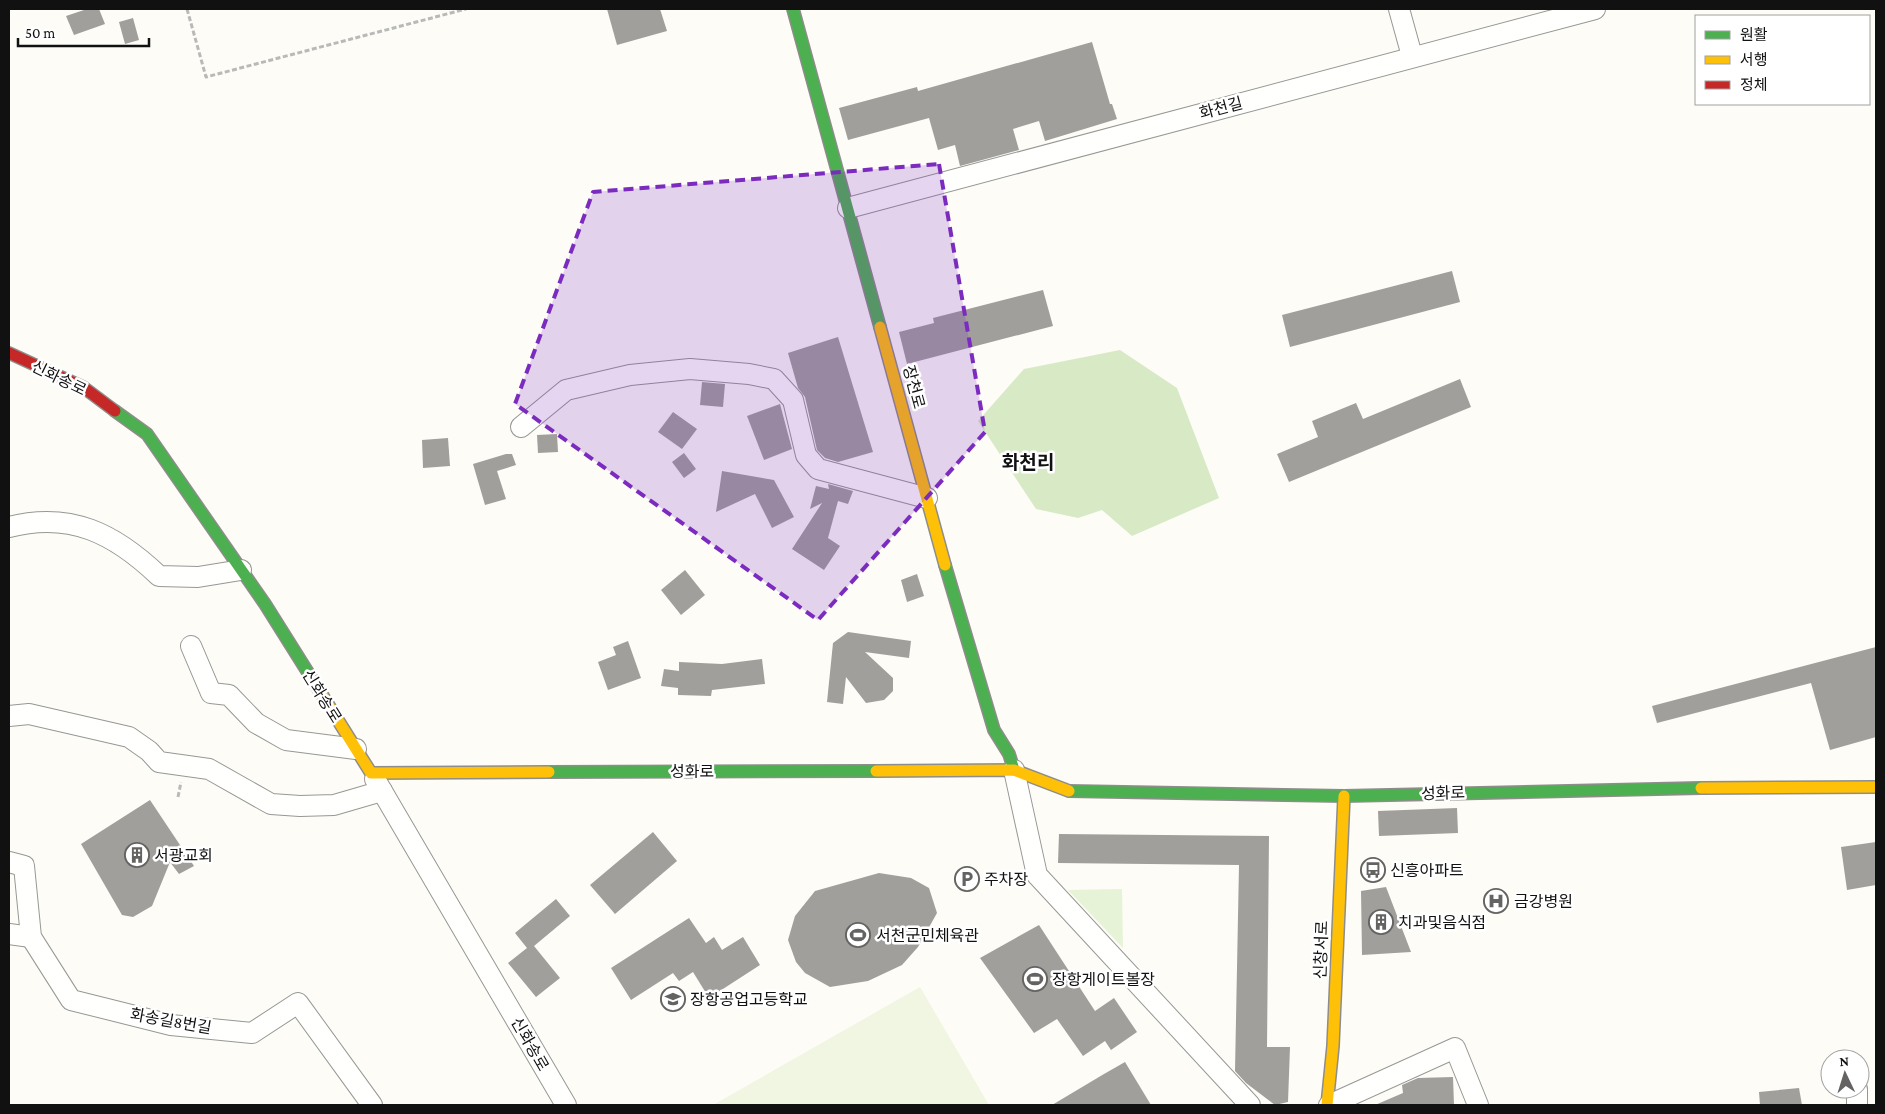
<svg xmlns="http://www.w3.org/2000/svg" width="1885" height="1114" viewBox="0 0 1885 1114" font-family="'Crimson Pro','Noto Sans KR',serif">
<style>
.green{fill:#e7f3d7}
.forest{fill:#d8eac5}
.pitch{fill:#f0f6e1}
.building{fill:#a19f9c}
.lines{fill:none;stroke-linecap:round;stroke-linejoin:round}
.street-casing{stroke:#979795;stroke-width:22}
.fast-casing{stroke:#8e8d8b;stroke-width:14}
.slow-casing{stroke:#8e8d8b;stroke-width:14}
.jam-casing{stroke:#8e8d8b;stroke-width:14}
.path{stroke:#b9b9b8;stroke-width:3;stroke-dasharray:5 2.5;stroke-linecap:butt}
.street{stroke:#fffffe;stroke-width:20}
.fast{stroke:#4caf50;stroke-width:11}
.slow{stroke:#ffc107;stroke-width:11}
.jam{stroke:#c62828;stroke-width:11}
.marked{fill:#7b2cbf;fill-opacity:0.2;stroke:#7b2cbf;stroke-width:4;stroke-dasharray:10 6;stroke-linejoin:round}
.labels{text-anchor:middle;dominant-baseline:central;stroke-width:5;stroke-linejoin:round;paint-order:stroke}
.street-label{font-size:16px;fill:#111;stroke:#fff}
.poi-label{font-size:16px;fill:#111;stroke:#fff;text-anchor:start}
.quarter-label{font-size:19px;font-weight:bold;fill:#111;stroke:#fff}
</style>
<rect width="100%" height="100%" fill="#fdfcf7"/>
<!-- green -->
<polygon class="green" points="1122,889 1123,948 1068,890"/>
<!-- forest -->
<polygon class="forest" points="1120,350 1177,388 1219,498 1132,536 1102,510 1078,518 1036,509 978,421 1024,369"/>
<!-- pitch -->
<polygon class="pitch" points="920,987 989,1105 713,1105"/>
<!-- building -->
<g class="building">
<polygon points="87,9 99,9 105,24 74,35 66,16"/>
<polygon points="607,9 660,9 667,31 617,45"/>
<polygon points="133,18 139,40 125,44 119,22"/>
<polygon points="1092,42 1110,104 1112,104 1117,119 1045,141 1039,121 1013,129 1019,150 960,166 955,145 938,150 929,118 848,140 839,108 917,87 918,91"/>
<polygon points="1452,271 1460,302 1290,347 1282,315"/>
<polygon points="1043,290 1053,326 907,364 899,332 934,323 933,318"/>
<polygon points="838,337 873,452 838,462 825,458 817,450 805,397 798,388 788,353"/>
<polygon points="1460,379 1471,407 1289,482 1277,454 1318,437 1312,421 1356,403 1363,419"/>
<polygon points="702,382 725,384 723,407 700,405"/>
<polygon points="780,404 792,449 764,460 747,416"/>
<polygon points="673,412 697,429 682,449 658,432"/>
<polygon points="557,434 558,452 538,453 537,435"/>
<polygon points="448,438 450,466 423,468 422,440"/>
<polygon points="684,453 696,469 684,478 672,462"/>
<polygon points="506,454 512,454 516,465 497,471 506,499 485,505 473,464"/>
<polygon points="722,471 774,480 794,517 772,528 755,494 716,512"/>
<polygon points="828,484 853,491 848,504 838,501 828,538 840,546 824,570 792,549 822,503 810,509 816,486 829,489"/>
<polygon points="685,570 705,595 681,615 661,590"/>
<polygon points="917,574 924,596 907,602 901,580"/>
<polygon points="848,632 911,641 909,658 865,652 893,678 893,691 884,700 866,703 846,677 843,704 827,702 833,643"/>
<polygon points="628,641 641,678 608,690 598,662 616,655 613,647"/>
<polygon points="1876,647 1876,737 1830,750 1811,683 1657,723 1652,706"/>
<polygon points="762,659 765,684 712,690 711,696 678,695 678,688 661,686 664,669 679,671 679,662 722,664"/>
<polygon points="150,800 194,866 179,874 170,862 152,906 133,917 122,915 81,844"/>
<polygon points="1457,808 1458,833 1379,836 1378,811"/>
<polygon points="653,832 677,861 615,914 590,885"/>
<polygon points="1059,834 1269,836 1267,1047 1290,1047 1288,1102 1275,1105 1246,1083 1235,1071 1239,865 1058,863"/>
<polygon points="1876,842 1876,885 1847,890 1841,847"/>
<polygon points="879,873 911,878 929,888 937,913 918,947 902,965 868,981 830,987 805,973 796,962 788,940 795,916 815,891"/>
<polygon points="1386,887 1411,952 1362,955 1361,891"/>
<polygon points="556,899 570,916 534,946 560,978 536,997 508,963 527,948 515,933"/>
<polygon points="689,918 706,943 714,937 722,950 743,937 760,965 709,998 693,972 679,981 673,973 631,1000 611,968"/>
<polygon points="1039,925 1095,1011 1114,998 1137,1032 1111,1050 1105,1041 1083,1056 1057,1019 1034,1033 980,958"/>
<polygon points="1125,1062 1151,1105 1052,1105 1104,1074"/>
<polygon points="1453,1077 1454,1105 1375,1105 1403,1093 1402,1085 1418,1078"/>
<polygon points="1799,1088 1802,1105 1760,1105 1759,1092"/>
</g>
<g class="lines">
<defs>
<g id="street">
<polyline points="1399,9 1412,56"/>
<polyline points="848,208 1595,9"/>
<polyline points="521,427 566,390 630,375 690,369 749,374 774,379 793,400 806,455 818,469 927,498"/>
<path d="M9 527C71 511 115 534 159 576L198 577 241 570"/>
<polyline points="191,646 211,693 229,695 256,723 286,740 356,749"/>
<polyline points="9,716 29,714 129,737 149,751 159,762 209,769 271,804 300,806 334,805 382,791"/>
<polyline points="1014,770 1037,875 1250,1105"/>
<polyline points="375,779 566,1105"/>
<polyline points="9,862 24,866 31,937 71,1000 171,1025 252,1033 298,1003 372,1105"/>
<polyline points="9,934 31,937"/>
<polyline points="1329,1105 1455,1048 1478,1105"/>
<polyline points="1857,1105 1857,1089"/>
</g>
<g id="fast">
<polyline points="793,9 880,327"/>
<polyline points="115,411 147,434 265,604 319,690"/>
<polyline points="945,565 994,730 1009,754 1014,770"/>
<polyline points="549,772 876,771"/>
<polyline points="1069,791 1344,796 1701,788"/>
</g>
<g id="slow">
<polyline points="880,327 945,565"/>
<polyline points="319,690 371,773 549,772"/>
<polyline points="876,771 1014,770 1069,791"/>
<polyline points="1701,788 1876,787"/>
<polyline points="1327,1105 1333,1046 1344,796"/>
</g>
<polyline id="jam" points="9,353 83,387 115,411"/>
</defs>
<!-- street casing -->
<use href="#street" class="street-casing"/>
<!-- fast casing -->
<use href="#fast" class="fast-casing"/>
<!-- slow casing -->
<use href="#slow" class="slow-casing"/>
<!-- jam casing -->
<use href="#jam" class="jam-casing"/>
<!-- path -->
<g class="path">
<polyline points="187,9 206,77 466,9"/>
<polyline points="178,797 181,782"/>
</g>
<!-- street -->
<use href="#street" class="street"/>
<!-- fast -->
<use href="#fast" class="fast"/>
<!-- slow -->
<use href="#slow" class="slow"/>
<!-- jam -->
<use href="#jam" class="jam"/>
</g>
<!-- marked area -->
<path class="marked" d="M939 164 985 432 818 620 515 404 593 192Z"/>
<!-- icons -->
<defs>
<symbol id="building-ring" viewBox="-11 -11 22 22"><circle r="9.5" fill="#fff" stroke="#646362" stroke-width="1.5"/><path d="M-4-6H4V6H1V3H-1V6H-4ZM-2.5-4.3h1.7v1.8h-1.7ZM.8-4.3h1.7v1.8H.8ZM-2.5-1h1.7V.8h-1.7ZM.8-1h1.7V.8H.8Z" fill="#646362"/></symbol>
<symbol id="bus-ring" viewBox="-11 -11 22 22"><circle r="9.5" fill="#fff" stroke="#646362" stroke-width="1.5"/><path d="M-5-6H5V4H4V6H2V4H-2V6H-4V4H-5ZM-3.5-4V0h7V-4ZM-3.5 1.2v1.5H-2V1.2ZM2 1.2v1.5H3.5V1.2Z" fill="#646362"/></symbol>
<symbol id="parking-ring" viewBox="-11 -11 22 22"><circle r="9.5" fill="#fff" stroke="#646362" stroke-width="1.5"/><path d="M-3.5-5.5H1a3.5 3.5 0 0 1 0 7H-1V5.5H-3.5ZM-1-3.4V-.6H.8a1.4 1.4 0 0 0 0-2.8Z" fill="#646362"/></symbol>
<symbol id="hospital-ring" viewBox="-11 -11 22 22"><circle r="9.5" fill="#fff" stroke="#646362" stroke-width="1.5"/><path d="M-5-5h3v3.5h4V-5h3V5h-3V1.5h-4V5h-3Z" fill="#646362"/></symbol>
<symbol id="stadium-ring" viewBox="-11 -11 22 22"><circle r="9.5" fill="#fff" stroke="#646362" stroke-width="1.5"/><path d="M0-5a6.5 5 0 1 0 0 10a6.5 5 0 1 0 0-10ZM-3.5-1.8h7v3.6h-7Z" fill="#646362"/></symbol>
<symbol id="school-ring" viewBox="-11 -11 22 22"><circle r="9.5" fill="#fff" stroke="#646362" stroke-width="1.5"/><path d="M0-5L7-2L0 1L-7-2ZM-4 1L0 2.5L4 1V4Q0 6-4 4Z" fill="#646362"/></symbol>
</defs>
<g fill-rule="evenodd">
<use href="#building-ring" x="123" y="841" width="28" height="28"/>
<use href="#bus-ring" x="1359" y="856" width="28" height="28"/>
<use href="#parking-ring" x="953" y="865" width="28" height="28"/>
<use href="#hospital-ring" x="1482" y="887" width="28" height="28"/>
<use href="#building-ring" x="1367" y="908" width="28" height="28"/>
<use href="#stadium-ring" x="844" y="921" width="28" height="28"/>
<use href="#stadium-ring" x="1021" y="965" width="28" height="28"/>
<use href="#school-ring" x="659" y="985" width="28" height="28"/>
</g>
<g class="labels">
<!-- street labels -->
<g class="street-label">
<text transform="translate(1221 108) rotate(-15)">화천길</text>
<text transform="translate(59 378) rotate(26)">신화송로</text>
<text transform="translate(914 387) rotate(75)">장천로</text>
<text transform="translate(322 696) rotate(58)">신화송로</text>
<text x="692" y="771">성화로</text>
<text transform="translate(1443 793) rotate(-2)">성화로</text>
<text transform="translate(1321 950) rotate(-88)">신창서로</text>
<text transform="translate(171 1021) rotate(10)">화송길8번길</text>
<text transform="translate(530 1044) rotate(60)">신화송로</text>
</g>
<!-- poi labels -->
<g class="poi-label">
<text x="154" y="855">서광교회</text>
<text x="1390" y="870">신흥아파트</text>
<text x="984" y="879">주차장</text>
<text x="1514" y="901">금강병원</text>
<text x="1398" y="922">치과및음식점</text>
<text x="876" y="935">서천군민체육관</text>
<text x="1052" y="979">장항게이트볼장</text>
<text x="690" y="999">장항공업고등학교</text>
</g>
<!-- quarter labels -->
<g class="quarter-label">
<text x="1028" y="462">화천리</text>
</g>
</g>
<!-- border -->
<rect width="1885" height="1114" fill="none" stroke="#111111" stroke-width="20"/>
<!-- legend -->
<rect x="1695" y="15" width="175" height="90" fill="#ffffff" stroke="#a0a0a0"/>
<rect x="1705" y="31" width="25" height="8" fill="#4caf50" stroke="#a0a0a0"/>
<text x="1740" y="40" font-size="15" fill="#111111">원활</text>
<rect x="1705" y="56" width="25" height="8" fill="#ffc107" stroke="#a0a0a0"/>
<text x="1740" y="65" font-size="15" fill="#111111">서행</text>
<rect x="1705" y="81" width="25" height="8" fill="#c62828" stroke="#a0a0a0"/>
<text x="1740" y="90" font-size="15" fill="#111111">정체</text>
<!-- north arrow -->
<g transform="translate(1845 1074) rotate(356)"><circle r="24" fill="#ffffff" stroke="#a0a0a0"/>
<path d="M0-4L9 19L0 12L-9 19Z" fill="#646362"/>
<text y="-8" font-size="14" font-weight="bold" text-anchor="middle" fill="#111111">N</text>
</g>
<!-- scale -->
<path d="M18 38v8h131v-8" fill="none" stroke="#111111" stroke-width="2.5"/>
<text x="25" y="38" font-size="15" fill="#111111" stroke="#ffffff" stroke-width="4" paint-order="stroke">50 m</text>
</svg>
